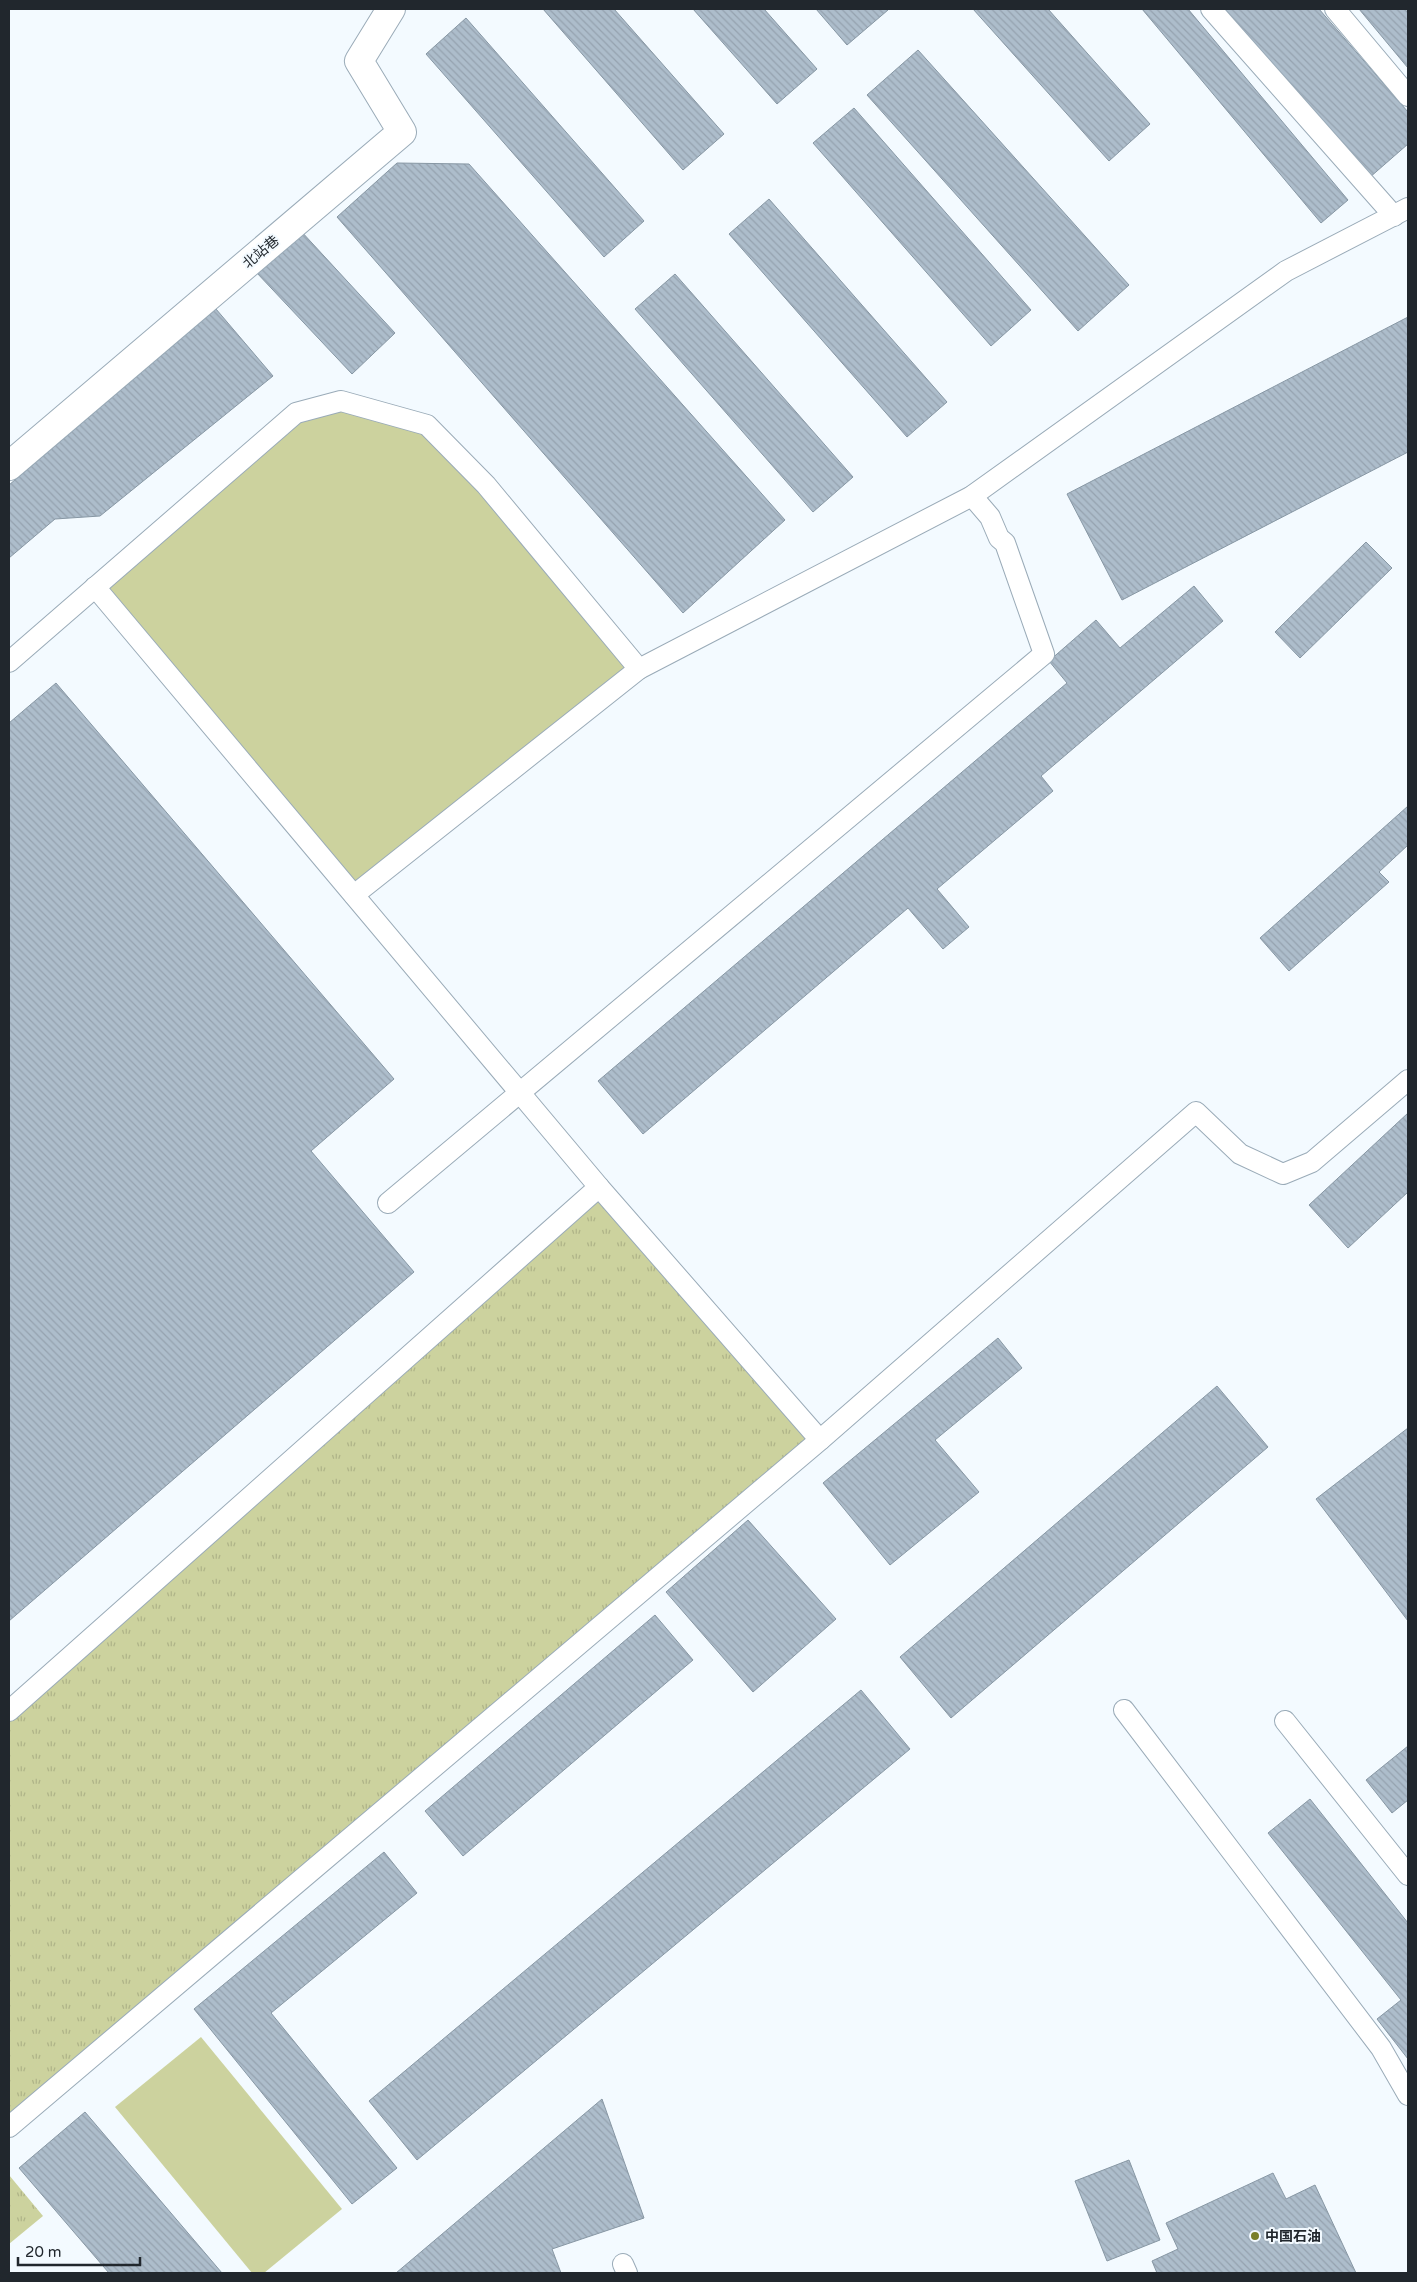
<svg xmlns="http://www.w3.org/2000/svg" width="1417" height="2282" viewBox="0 0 1417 2282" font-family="'Varela Round','Noto Sans SC',sans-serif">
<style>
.grass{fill:url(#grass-tufts)}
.park{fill:#ccd29e}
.building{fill:url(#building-back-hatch);stroke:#8797a4}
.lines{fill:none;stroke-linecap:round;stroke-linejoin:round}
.service-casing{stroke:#9aabb8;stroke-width:22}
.minor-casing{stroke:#9aabb8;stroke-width:30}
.service{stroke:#fff;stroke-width:20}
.minor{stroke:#fff;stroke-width:28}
.poi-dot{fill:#797f2a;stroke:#f3faff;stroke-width:2}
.labels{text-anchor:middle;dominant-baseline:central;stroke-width:4;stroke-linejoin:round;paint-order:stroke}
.street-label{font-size:14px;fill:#21272d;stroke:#f3faff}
.poi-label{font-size:14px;font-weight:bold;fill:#21272d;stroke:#f3faff;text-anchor:start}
</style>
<defs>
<pattern id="grass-tufts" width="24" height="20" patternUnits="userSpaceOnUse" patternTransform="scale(1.25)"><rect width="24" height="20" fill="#ccd29e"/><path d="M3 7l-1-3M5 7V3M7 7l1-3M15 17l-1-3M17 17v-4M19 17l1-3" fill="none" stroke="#afb488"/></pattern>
<pattern id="building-back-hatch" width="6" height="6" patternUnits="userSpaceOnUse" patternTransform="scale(1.25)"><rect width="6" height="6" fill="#adbdcb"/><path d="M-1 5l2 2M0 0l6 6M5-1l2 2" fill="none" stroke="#95a2af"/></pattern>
</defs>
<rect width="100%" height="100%" fill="#f3faff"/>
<!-- grass -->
<g class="grass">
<polygon points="599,1187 820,1440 9,2127 9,1711"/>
<polygon points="9,2175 43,2216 9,2244"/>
</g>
<!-- park -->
<g class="park">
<polygon points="341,401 427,425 639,669 354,895 95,587 290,418"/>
<polygon points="201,2037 342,2209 264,2273 252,2273 115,2107"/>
</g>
<!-- building -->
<g class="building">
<polygon points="543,9 614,9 724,134 683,170"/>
<polygon points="693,9 764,9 817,69 777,104"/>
<polygon points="816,9 887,9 888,10 847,45"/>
<polygon points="973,9 1048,9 1150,124 1109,161"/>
<polygon points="1142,9 1188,9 1348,200 1321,223"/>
<polygon points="1223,9 1319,9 1408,112 1408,144 1369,178"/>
<polygon points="1359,9 1405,9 1408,13 1408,68"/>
<polygon points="466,18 644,221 604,257 426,54"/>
<polygon points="918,50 1129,285 1078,331 867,95"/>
<polygon points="854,108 1031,310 991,346 813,143"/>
<polygon points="397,163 469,164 785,520 683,613 337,217"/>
<polygon points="769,199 947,402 907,437 729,234"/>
<polygon points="300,230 395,333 352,374 256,272"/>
<polygon points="675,274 853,477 813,512 635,309"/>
<polygon points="216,309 273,376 100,516 55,519 9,558 9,485"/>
<polygon points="1408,317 1408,452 1122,600 1067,494"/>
<polygon points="1366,542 1392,568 1300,658 1275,632"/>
<polygon points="1194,586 1223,621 1041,776 1053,791 937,889 969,927 943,949 908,908 643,1134 598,1081 1067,683 1049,661 1096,620 1120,648"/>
<polygon points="56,683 394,1079 311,1151 414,1272 9,1621 9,723"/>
<polygon points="1408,806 1408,845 1379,872 1389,882 1289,971 1260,938"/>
<polygon points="1408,1113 1408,1192 1348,1248 1309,1205"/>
<polygon points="998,1338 1022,1368 935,1440 979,1492 890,1565 823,1483"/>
<polygon points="1217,1386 1268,1447 951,1718 900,1657"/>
<polygon points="1408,1428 1408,1621 1316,1499"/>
<polygon points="748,1520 836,1619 753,1692 666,1592"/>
<polygon points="655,1615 693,1660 463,1856 425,1811"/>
<polygon points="861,1690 910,1749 417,2160 369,2101"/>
<polygon points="1408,1746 1408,1800 1392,1813 1366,1780"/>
<polygon points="1310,1799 1408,1923 1408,2059 1377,2019 1401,2000 1268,1833"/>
<polygon points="384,1852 417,1893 271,2013 397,2168 352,2204 194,2009"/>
<polygon points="602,2099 644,2218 552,2249 561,2273 396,2273"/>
<polygon points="85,2112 222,2273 109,2273 19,2168"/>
<polygon points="1129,2160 1160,2240 1107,2261 1075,2181"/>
<polygon points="1273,2173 1286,2199 1315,2185 1356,2273 1157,2273 1152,2261 1178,2249 1166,2223"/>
</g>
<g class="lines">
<defs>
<g id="service">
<polyline points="1211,9 1394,216"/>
<polyline points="1335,9 1408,96"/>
<polyline points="9,662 296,413 341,401 427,425 486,485 639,669 972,496 1286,271 1408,208"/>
<polyline points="354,895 639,669"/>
<polyline points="599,1187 820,1440"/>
<polyline points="388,1203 1044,654 1005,543 999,538 990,517 972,496"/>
<polyline points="1124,1710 1381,2048 1408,2095"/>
<polyline points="9,1711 599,1187 95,587"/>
<polyline points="1285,1721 1408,1875"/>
<polyline points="9,2127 820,1440 1196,1112 1240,1154 1283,1174 1312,1162 1408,1080"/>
<polyline points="623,2264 627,2273"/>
</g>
<polyline id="minor" points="9,466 402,132 359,61 391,9"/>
</defs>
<!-- service casing -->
<use href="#service" class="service-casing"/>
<!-- minor casing -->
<use href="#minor" class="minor-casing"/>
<!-- service -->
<use href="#service" class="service"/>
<!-- minor -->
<use href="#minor" class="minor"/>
</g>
<!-- markers -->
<circle class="poi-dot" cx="1255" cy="2236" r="5"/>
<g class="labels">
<!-- street labels -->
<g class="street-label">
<text transform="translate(261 252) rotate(-40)">北站巷</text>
</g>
<!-- poi labels -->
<g class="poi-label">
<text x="1265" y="2236">中国石油</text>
</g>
</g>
<!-- border -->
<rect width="1417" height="2282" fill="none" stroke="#21272d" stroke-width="20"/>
<!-- scale -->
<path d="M18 2257v8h122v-8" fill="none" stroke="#21272d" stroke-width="2.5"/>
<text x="25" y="2257" font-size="15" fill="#21272d" stroke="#f3faff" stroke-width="4" paint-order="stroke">20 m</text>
</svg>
